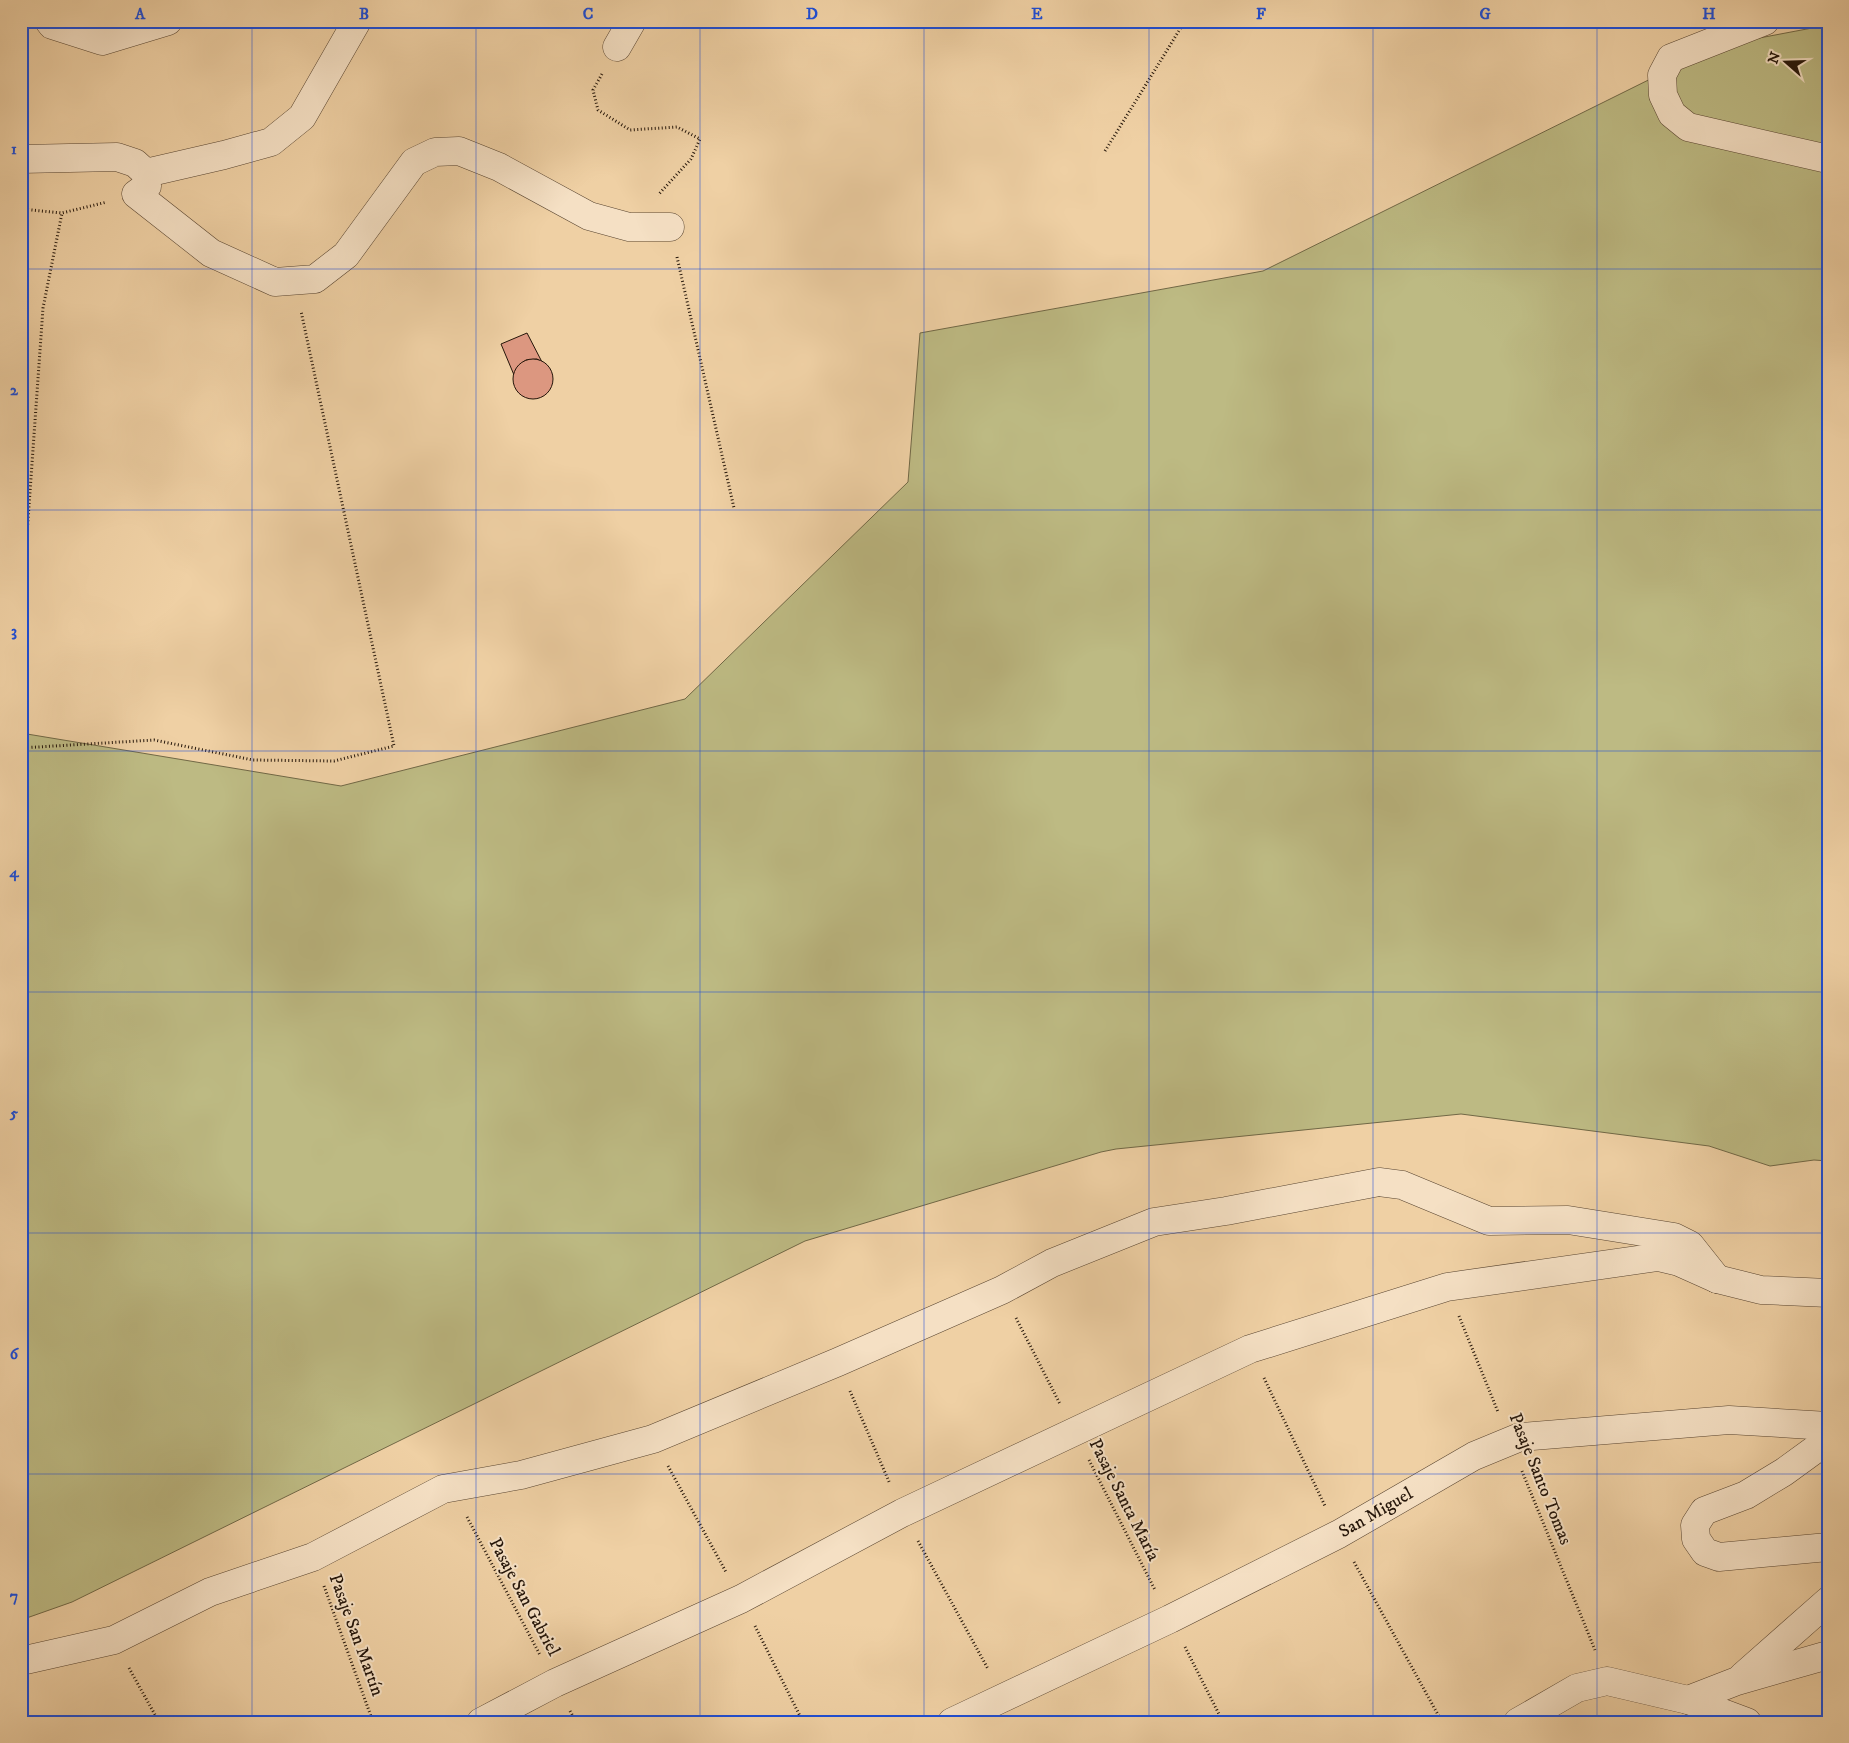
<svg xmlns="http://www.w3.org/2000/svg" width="1849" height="1743" viewBox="0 0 1849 1743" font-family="'IM FELL DW Pica',serif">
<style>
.green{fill:#bdba83;stroke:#716846}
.building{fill:#dc9780;stroke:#25160a}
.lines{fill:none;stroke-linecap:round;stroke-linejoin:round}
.street-casing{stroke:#584430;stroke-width:29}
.path{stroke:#25160a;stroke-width:3;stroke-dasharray:1 2.5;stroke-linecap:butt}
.street{stroke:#f5e0c4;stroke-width:28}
.grid{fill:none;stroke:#1d4ed8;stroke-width:1;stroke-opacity:0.55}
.labels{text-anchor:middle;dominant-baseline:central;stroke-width:4;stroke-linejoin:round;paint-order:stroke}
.street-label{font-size:18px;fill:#25160a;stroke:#f5e0c4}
.neatline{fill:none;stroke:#1d4ed8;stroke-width:2}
.grid-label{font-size:16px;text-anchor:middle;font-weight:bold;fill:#1d4ed8}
</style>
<rect width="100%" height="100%" fill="#efd0a4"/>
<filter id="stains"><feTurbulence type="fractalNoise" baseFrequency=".004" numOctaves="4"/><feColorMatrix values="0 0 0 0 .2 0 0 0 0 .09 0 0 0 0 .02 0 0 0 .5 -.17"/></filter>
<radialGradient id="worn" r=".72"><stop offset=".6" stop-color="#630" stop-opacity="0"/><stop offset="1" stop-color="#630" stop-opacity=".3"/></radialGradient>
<!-- green -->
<polygon class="green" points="1828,25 1828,1161 1814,1160 1770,1166 1709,1146 1461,1114 1116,1149 1101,1152 805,1241 72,1602 21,1620 21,733 341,786 685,699 908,482 920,333 1263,271 1717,46"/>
<!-- building -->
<g class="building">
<polygon points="527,333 542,362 537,359 526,360 518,366 514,375 501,344"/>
<circle cx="533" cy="379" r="20"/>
</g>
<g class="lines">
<defs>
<g id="street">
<polyline points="49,21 52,25 102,41 168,21"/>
<polyline points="1765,21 1671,58 1662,75 1663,95 1672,114 1688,127 1828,159"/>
<polyline points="617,47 632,21"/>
<polyline points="21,159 117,157 135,163 146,173 147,186 136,194 211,253 275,282 315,279 346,255 414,162 435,152 459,151 499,167 589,216 629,227 670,227"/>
<polyline points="146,173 224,155 271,142 302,117 357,21"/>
<polyline points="1828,1440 1784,1472 1746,1495 1704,1511 1695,1525 1696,1539 1705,1552 1719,1557 1828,1547"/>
<polyline points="21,1661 114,1640 210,1592 313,1557 443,1489 521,1475 653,1439 838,1362 1002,1290 1052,1263 1154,1222 1226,1211 1379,1182 1402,1185 1489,1221 1568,1220 1674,1237 1690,1245 1717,1279"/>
<polyline points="1743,1676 1828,1601"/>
<polyline points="1688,1700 1737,1681 1828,1655"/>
<polyline points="481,1722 555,1683 741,1599 902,1513 1250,1349 1447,1287 1658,1257 1679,1262 1717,1279 1761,1290 1828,1293"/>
<polyline points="952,1722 1170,1619 1339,1534 1474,1456 1520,1437 1729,1420 1828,1426"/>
<polyline points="1518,1722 1577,1688 1607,1681 1688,1700 1747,1722"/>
</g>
</defs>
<!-- street casing -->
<use href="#street" class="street-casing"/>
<!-- path -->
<g class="path">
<polyline points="602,74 593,90 598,110 630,130 677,127 700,139 691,159 658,195"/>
<polyline points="1105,151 1185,21"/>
<polyline points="21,209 62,213 107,202"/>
<polyline points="677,257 734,508"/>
<polyline points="21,619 43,308 62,213"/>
<polyline points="21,748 154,740 253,760 334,761 394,746 301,311"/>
<polyline points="1459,1316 1498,1412"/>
<polyline points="1016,1318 1060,1404"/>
<polyline points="1264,1378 1325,1506"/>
<polyline points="850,1391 890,1484"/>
<polyline points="1089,1460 1155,1590"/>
<polyline points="668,1466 726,1572"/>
<polyline points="1522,1471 1595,1650"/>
<polyline points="467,1517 540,1655"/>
<polyline points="918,1541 988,1669"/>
<polyline points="1354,1562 1442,1722"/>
<polyline points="324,1586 373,1722"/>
<polyline points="755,1626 803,1722"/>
<polyline points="1185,1647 1223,1722"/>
<polyline points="129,1668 159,1722"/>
<polyline points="570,1711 576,1722"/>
</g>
<!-- street -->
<use href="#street" class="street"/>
</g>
<!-- grid -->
<path class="grid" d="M252 21V1722M476 21V1722M700 21V1722M924 21V1722M1149 21V1722M1373 21V1722M1597 21V1722M21 269H1828M21 510H1828M21 751H1828M21 992H1828M21 1233H1828M21 1474H1828"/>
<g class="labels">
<!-- street labels -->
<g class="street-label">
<text transform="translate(1540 1479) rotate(68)">Pasaje Santo Tomas</text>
<text transform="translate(1124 1500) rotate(63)">Pasaje Santa María</text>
<text transform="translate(1376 1513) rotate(-30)">San Miguel</text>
<text transform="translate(524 1597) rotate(62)">Pasaje San Gabriel</text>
<text transform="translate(356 1635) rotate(70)">Pasaje San Martín</text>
</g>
</g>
<!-- margin -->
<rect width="1849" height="1743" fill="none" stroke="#efd0a4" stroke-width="55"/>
<!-- north arrow -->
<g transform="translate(1786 62) rotate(290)" stroke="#f5e0c4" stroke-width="4" paint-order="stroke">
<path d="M0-4L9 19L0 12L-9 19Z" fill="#25160a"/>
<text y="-8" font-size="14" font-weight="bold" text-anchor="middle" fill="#25160a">N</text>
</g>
<rect x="28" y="28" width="1794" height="1688" class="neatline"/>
<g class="grid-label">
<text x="140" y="19">A</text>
<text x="364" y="19">B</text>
<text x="588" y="19">C</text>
<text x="812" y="19">D</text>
<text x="1037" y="19">E</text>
<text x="1261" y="19">F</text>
<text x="1485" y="19">G</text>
<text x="1709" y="19">H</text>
<text x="14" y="154">1</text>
<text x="14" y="395">2</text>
<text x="14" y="636">3</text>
<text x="14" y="877">4</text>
<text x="14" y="1118">5</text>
<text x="14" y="1359">6</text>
<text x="14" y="1601">7</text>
</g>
<rect width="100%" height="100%" filter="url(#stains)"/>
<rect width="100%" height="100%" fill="url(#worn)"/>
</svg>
